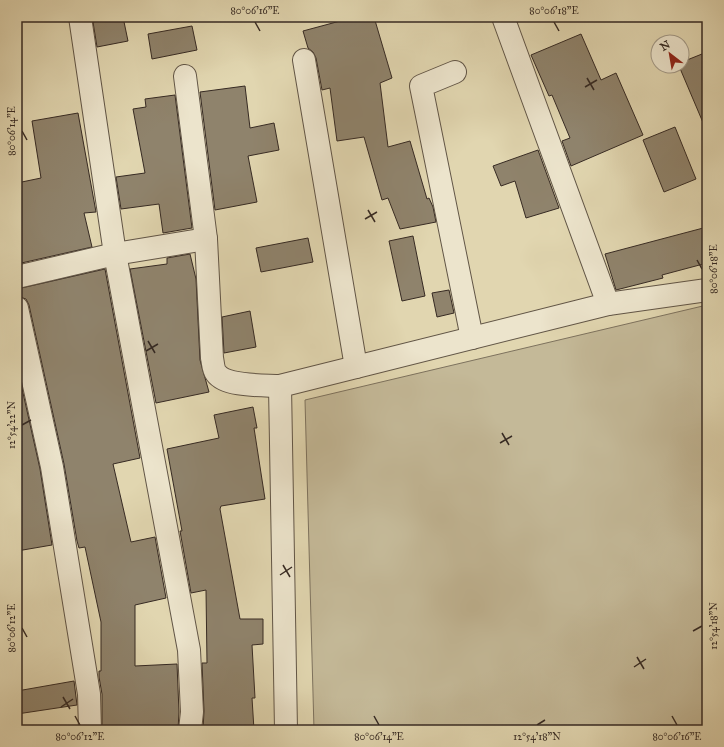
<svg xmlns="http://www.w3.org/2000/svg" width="724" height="747" viewBox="0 0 724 747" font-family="'IM FELL Great Primer',serif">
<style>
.green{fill:#c4b998;stroke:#7d725e}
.building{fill:#8f836c;stroke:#362a23}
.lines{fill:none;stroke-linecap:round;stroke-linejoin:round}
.minor-casing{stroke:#615546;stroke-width:24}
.minor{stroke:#ece4cc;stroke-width:22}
.ticks{fill:none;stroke:#362a23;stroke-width:1.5}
.neatline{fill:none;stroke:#362a23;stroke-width:1.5}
.ticks-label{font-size:10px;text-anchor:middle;fill:#362a23}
</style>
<rect width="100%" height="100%" fill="#e1d6b0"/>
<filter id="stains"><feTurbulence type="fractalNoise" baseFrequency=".005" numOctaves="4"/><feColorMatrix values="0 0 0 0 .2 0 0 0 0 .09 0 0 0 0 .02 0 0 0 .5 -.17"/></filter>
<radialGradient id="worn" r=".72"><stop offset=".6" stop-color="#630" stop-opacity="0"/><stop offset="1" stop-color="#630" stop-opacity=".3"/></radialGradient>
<!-- green -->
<polygon class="green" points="707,305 707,730 314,730 305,400"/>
<!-- building -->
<g class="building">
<polygon points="116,17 123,17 128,41 97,47 93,22"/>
<polygon points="355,17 374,17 392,78 380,83 388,147 410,141 427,199 429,198 433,207 436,222 400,229 388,198 382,200 364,137 337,141 330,88 322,90 316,58 313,52 308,48 303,31"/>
<polygon points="192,26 197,50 152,59 148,34"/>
<polygon points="581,34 601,80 616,73 643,135 571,166 562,141 570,138 552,95 549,96 531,55"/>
<polygon points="707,52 707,132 679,66 682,66 682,62"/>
<polygon points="245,86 250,128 274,123 279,150 248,156 257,202 215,210 200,92"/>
<polygon points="175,95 192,228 163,233 159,204 121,209 116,177 145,173 133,109 146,107 145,99"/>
<polygon points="78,113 96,212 84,213 92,247 17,264 17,183 41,178 32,121"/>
<polygon points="675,127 696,179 664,192 643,140"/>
<polygon points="538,150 559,208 526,218 515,181 501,186 493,166"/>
<polygon points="707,227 707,263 662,275 663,278 616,290 605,254"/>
<polygon points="413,236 425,296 402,301 389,241"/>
<polygon points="308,238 313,262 261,272 256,248"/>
<polygon points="190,254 196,279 200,360 209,392 156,403 130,269 167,264 167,258"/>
<polygon points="105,269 140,458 113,464 131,542 155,537 166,598 135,605 135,666 177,664 179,712 178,730 102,730 102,694 99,677 99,671 101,671 101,622 85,547 79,548 77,541 64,464 29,305 26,299 17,296 17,289"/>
<polygon points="449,290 454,313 437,317 432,293"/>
<polygon points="250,311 256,347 224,353 222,317"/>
<polygon points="17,366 40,469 52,545 17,551"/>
<polygon points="253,407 257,428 254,428 265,499 221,506 220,509 240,619 263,619 263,644 252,645 255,698 252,698 254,730 203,730 204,711 202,663 207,663 206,590 191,593 180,531 182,531 167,449 219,438 214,415"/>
<polygon points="74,681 77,705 17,714 17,691"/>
</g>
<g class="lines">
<defs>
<g id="minor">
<polyline points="80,17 115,254 189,650 192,712 190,730"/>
<polyline points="503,17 608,304"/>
<polyline points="304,60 356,367"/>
<polyline points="455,72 421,86 472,338"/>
<path d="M185 76 206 239 212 358C213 362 213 369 216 373 226 387 263 385 280 386"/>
<polyline points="17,277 115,254 206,239"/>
<polyline points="17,308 52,467 89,694 90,730"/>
<polyline points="286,730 280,386 608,304 707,290"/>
</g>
</defs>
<!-- minor casing -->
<use href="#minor" class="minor-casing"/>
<!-- minor -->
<use href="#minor" class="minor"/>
</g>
<!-- ticks -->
<path class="ticks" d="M255 22 260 31M554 22 559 31M587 78 594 90M585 87 597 80M22 131 27 140M368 210 375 222M365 219 377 212M697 260 702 269M148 341 155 353M146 351 158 344M22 425 31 420M502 433 509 445M500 443 512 436M283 565 290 577M280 575 292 567M22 628 27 637M693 631 702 626M637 657 644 669M634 667 646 659M63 697 70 709M61 707 73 699M75 716 80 725M374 716 379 725M672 716 677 725M537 725 545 720"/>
<!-- margin -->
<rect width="724" height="747" fill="none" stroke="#e1d6b0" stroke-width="44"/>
<!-- north arrow -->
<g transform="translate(670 54) rotate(329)"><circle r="19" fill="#ece4cc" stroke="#a39a88"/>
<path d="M0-3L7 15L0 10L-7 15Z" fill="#8f2418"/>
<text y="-6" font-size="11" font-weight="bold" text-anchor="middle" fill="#362a23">N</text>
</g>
<rect x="22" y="22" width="680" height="703" class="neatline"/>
<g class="ticks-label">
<text x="255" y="14">80°06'16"E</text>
<text x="554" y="14">80°06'18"E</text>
<text transform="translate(11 131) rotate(-90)" y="4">80°06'14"E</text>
<text transform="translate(713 269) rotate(-90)" y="4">80°06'18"E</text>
<text transform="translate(11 425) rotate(-90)" y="4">12°54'22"N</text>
<text transform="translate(713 626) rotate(-90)" y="4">12°54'18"N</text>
<text transform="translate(11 628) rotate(-90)" y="4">80°06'12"E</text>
<text x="80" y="740">80°06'12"E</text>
<text x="379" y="740">80°06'14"E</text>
<text x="537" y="740">12°54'18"N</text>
<text x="677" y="740">80°06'16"E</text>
</g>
<rect width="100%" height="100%" filter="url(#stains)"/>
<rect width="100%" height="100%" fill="url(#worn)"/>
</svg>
